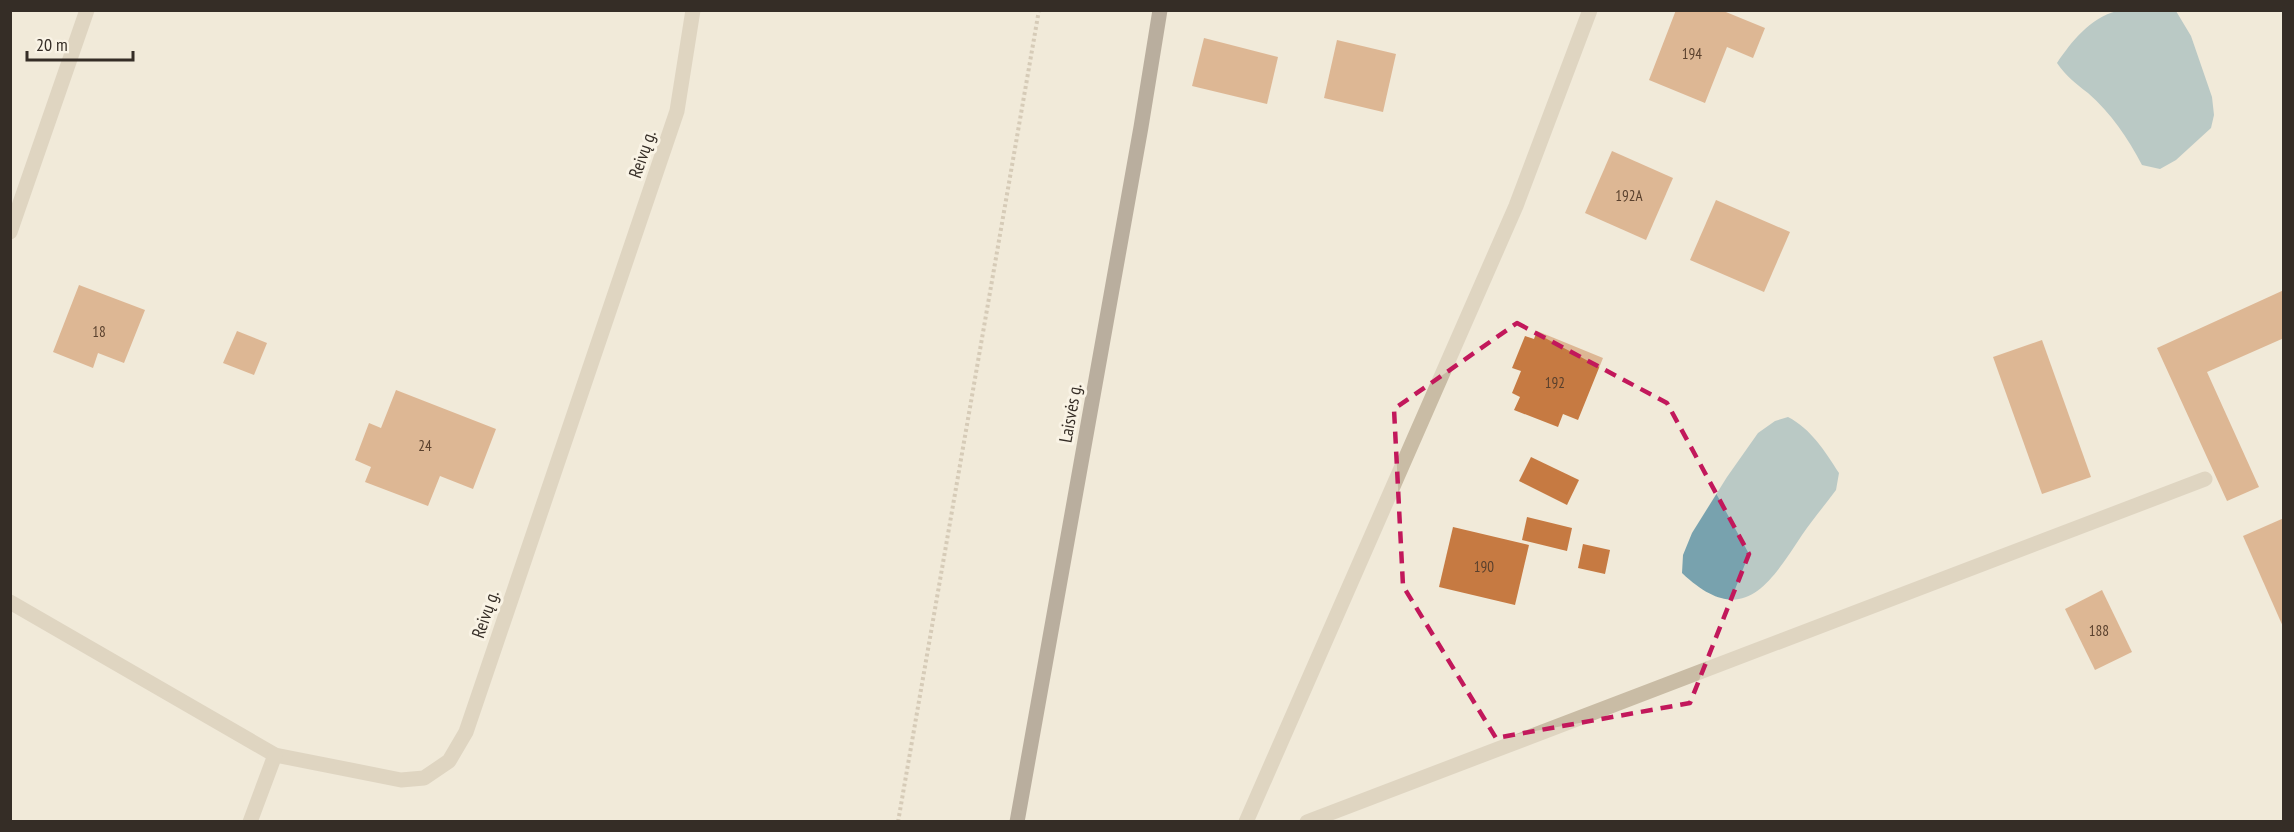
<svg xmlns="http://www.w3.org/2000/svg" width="2294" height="832" viewBox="0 0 2294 832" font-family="'PT Sans Narrow',sans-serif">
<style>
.water{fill:#78a2ae}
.building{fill:#c67a42}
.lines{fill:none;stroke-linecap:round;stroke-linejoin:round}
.path{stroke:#b5a68f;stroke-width:4;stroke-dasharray:3 3;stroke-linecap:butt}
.minor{stroke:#c9bca5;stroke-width:15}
.major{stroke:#776757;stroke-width:15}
.marked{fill:none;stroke:#c2185b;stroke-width:4.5;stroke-dasharray:12 8;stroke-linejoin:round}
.labels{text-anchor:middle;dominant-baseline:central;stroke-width:6;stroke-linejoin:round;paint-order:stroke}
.number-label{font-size:15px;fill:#59402d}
.street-label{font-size:18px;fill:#352d26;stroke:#f9f3e5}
</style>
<rect width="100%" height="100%" fill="#f1ead9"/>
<!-- water -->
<g class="water">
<path d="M2117 11H2176L2191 36 2212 97 2214 115 2211 128 2176 160 2160 169 2142 165C2128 138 2111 113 2088 93 2075 83 2067 77 2057 63 2072 41 2090 18 2117 11Z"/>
<path d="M1788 417C1811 429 1825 451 1839 473L1836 490C1825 505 1813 519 1802 535 1768 587 1741 629 1682 573L1683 555 1692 533 1727 477 1758 433 1775 421Z"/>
</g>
<!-- building -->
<g class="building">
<polygon points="1676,10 1721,10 1765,28 1753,58 1727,47 1705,103 1649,80"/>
<polygon points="1204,38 1278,57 1267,104 1192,86"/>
<polygon points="1337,40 1396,54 1383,112 1324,98"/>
<polygon points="1612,151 1673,178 1646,240 1585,213"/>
<polygon points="1716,200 1790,232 1764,292 1690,260"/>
<polygon points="79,285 145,310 124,363 98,353 93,368 53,352"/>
<polygon points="2284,290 2284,338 2207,372 2259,487 2227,501 2157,348"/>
<polygon points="237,331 267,343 254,375 223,363"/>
<polygon points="1537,331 1603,358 1578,420 1563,414 1558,427 1514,410 1520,397 1512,393 1521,371 1512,368 1525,336 1534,339"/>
<polygon points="2042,340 2091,477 2042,494 1993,357"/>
<polygon points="396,390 496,429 473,489 440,476 428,506 365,482 371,467 355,460 369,423 381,428"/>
<polygon points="1531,457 1579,480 1567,505 1519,481"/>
<polygon points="1527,517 1572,528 1567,551 1522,540"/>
<polygon points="2284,518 2284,629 2243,536"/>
<polygon points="1453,527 1529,545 1515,605 1439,587"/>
<polygon points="1583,544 1610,550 1605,574 1578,568"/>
<polygon points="2102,590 2132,652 2095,670 2065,609"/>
</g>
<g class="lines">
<!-- path -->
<polyline class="path" points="898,822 1039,10"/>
<!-- minor -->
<g class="minor">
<polyline points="10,232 87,10"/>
<polyline points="10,602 275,755 401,780 424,778 449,761 466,732 677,111 693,10"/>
<polyline points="250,822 275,755"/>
<polyline points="1246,822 1516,206 1590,10"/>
<polyline points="1307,822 2205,479"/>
</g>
<!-- major -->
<polyline class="major" points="1017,822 1141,127 1160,10"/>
</g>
<!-- marked area -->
<path d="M0 0H2294V832H0ZM1517 323 1667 403 1749 554 1690 703 1496 738 1403 586 1394 409Z" fill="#f1ead9" fill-opacity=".55" fill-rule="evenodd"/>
<path class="marked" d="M1517 323 1667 403 1749 554 1690 703 1496 738 1403 586 1394 409Z"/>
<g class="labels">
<!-- number labels -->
<g class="number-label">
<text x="1692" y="53">194</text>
<text x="1629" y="195">192A</text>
<text x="99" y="331">18</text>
<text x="1555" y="382">192</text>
<text x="425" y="445">24</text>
<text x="1484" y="566">190</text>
<text x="2099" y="630">188</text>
</g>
<!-- street labels -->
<g class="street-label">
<text transform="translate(642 154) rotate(-71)">Reivų g.</text>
<text transform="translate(1070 413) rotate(-80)">Laisvės g.</text>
<text transform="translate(485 614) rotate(-71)">Reivų g.</text>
</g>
</g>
<!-- border -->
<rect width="2294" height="832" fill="none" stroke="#352d26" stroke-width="24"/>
<!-- scale -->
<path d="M27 51v9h106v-9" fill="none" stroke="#352d26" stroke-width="3"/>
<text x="36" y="51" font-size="18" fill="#352d26" stroke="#f9f3e5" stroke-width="4.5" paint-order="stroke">20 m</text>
</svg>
